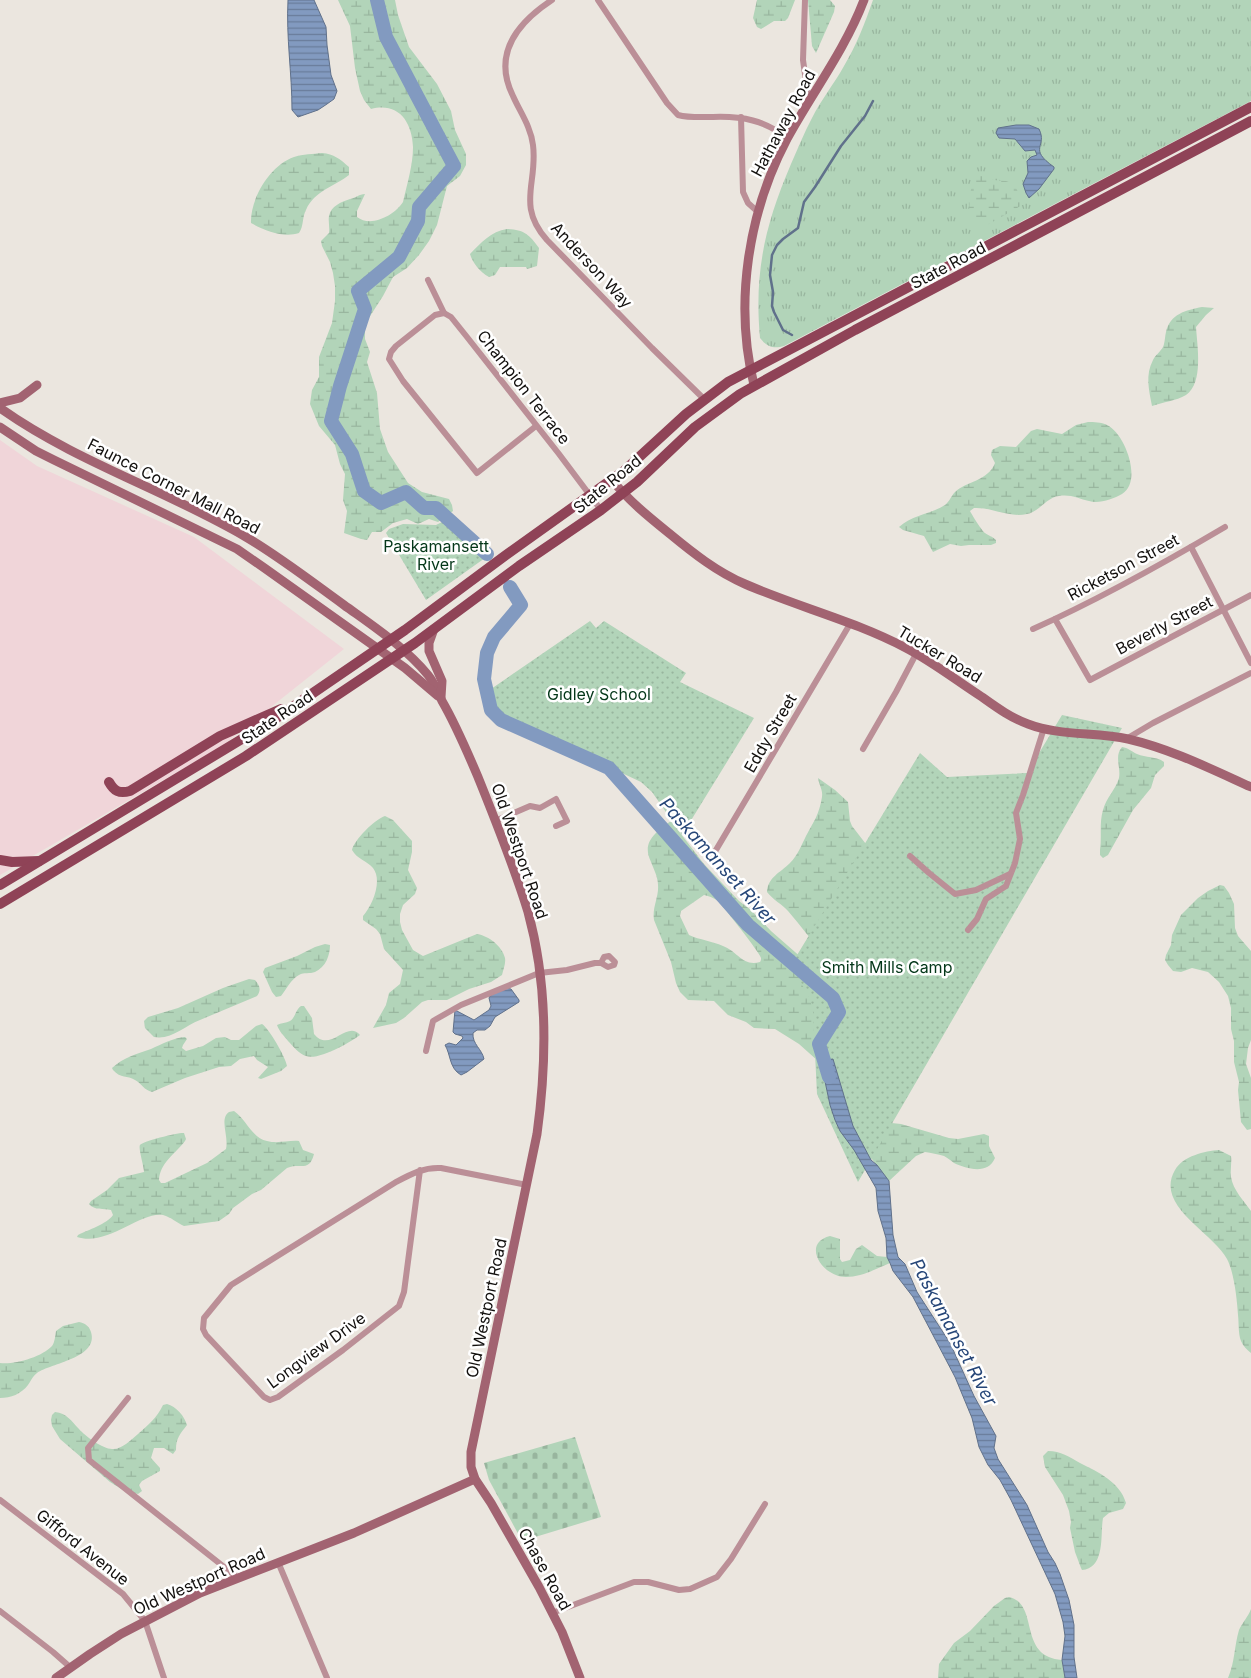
<svg xmlns="http://www.w3.org/2000/svg" width="1251" height="1678" viewBox="0 0 1251 1678" font-family="Inter,sans-serif">
<style>
.commercial{fill:#f0d5d9}
.grass{fill:url(#grass-tufts)}
.wetland{fill:url(#wetland-marsh);fill-rule:evenodd}
.cemetery{fill:url(#cemetery-stones)}
.park{fill:url(#park-dots)}
.water{fill:url(#water-rules);stroke:#60718b}
.lines{fill:none;stroke-linecap:round;stroke-linejoin:round}
.stream{stroke:#60718b;stroke-width:2.5}
.river{stroke:#829ac0;stroke-width:14}
.street{stroke:#bb8f97;stroke-width:6}
.secondary{stroke:#a26371;stroke-width:9}
.primary{stroke:#8f4357;stroke-width:10}
.labels{text-anchor:middle;dominant-baseline:central;stroke-width:5;stroke-linejoin:round;paint-order:stroke}
.street-label{font-size:16px;fill:#12100e;stroke:#fff}
.park-label{font-size:16px;fill:#043719;stroke:#fff}
.water-label{font-size:18px;font-style:italic;fill:#264678;stroke:#fff}
</style>
<defs>
<pattern id="grass-tufts" width="24" height="20" patternUnits="userSpaceOnUse" patternTransform="scale(1.25)"><rect width="24" height="20" fill="#b2d4b9"/><path d="M3 7l-1-3M5 7V3M7 7l1-3M15 17l-1-3M17 17v-4M19 17l1-3" fill="none" stroke="#98b59e"/></pattern>
<pattern id="wetland-marsh" width="20" height="14" patternUnits="userSpaceOnUse" patternTransform="scale(1.25)"><rect width="20" height="14" fill="#b2d4b9"/><path d="M1 5h8M5 5V1M11 12h8M15 12V8" fill="none" stroke="#98b59e"/></pattern>
<pattern id="cemetery-stones" width="16" height="16" patternUnits="userSpaceOnUse" patternTransform="scale(1.25)"><rect width="16" height="16" fill="#b2d4b9"/><path d="M2 7V4a2 2 0 0 1 4 0v3zM10 15v-3a2 2 0 0 1 4 0v3z" fill="#98b59e"/></pattern>
<pattern id="park-dots" width="8" height="8" patternUnits="userSpaceOnUse" patternTransform="scale(1.25)"><rect width="8" height="8" fill="#b2d4b9"/><path d="M2 2h.1M6 6h.1" fill="none" stroke="#98b59e" stroke-width="1.8" stroke-linecap="round"/></pattern>
<pattern id="water-rules" width="6" height="5" patternUnits="userSpaceOnUse" patternTransform="scale(1.25)"><rect width="6" height="5" fill="#829ac0"/><path d="M0 2.5h6" fill="none" stroke="#697c9a"/></pattern>
</defs>
<rect width="100%" height="100%" fill="#ebe6df"/>
<!-- commercial -->
<polygon class="commercial" points="0,440 37,466 194,537 344,649 222,746 0,875"/>
<!-- grass -->
<path class="grass" d="M873 0H1251V101L784 346C774 349 767 347 760 338 754 272 765 225 791 164 798 148 804 133 812 118 821 100 834 84 844 66 856 46 865 23 873 0Z"/>
<!-- wetland -->
<g class="wetland">
<path d="M338 0H395L398 15 409 47 437 84 451 111 455 130 466 154V165L460 176 447 186 437 225 429 241 419 255 407 268 393 277 383 296 365 324V339L370 352 367 362 377 393 380 429 388 452 408 483 422 492 449 499 452 505 453 511 438 522 429 519 418 524 407 519 393 523 381 532H372L367 540 361 539 344 533 347 511 343 500 345 474 340 464 335 445 319 426 310 404 312 390 319 377V357L332 323 335 301V286L333 273 330 262 322 246 321 241 329 233C330 227 328 222 329 216 331 206 341 202 350 199 356 198 359 194 365 194L357 211V217C371 228 395 215 403 202 407 184 413 165 413 147 412 121 398 102 371 109L364 100 360 91 355 68 350 26Z"/>
<polygon points="757,0 795,0 788,18 785,21 774,21 761,29 757,27 753,18"/>
<polygon points="808,0 830,0 835,6 834,12 816,53 812,46"/>
<path d="M322 153C334 154 340 159 349 167V175C335 186 314 191 306 210 302 217 304 226 299 233 284 238 265 231 251 223 250 199 270 165 294 157 303 154 313 154 322 153Z"/>
<path d="M975 172 993 180 1006 181 1014 184 1024 204 987 225 976 227C972 220 968 209 969 200 970 190 974 185 972 175Z"/>
<path d="M507 229C524 230 529 234 539 248L537 266 527 269 526 267H500L495 275 489 277C480 272 472 262 470 254 481 243 491 231 507 229Z"/>
<path d="M1202 307 1214 308 1206 315 1196 327C1197 345 1204 383 1186 395 1176 401 1163 402 1152 406 1149 390 1145 375 1153 360 1156 354 1163 350 1164 344 1165 340 1165 336 1166 332 1170 314 1186 310 1202 307Z"/>
<path d="M1088 422C1094 422 1101 422 1107 425 1125 433 1143 482 1122 494 1113 499 1099 504 1089 501 1079 499 1071 494 1059 496 1047 497 1039 512 1027 514 1008 518 992 507 974 508L970 511C972 515 982 531 985 533 989 536 992 536 996 540V543L991 545H969L961 546 950 544 933 552 924 536 903 530 899 527C912 515 931 514 945 505 950 501 951 496 955 492 967 481 988 481 995 463L991 455 992 450 1000 446 1016 447 1031 431 1037 429 1062 434 1076 425Z"/>
<path d="M1122 747C1128 748 1131 751 1137 754 1146 758 1156 756 1164 762V766L1155 775 1151 788 1133 810 1108 855 1103 858 1100 855V850C1102 837 1099 823 1103 810 1106 798 1116 789 1119 778 1121 767 1114 756 1122 747Z"/>
<path d="M818 778 835 790 848 802 850 821 852 826 869 848 824 955C812 941 801 926 788 911 782 904 773 900 767 892 768 877 780 873 790 863 798 855 801 846 806 836 814 821 819 815 822 797 823 790 819 785 818 778Z"/>
<path d="M385 816 393 820 412 841V852L408 870 417 888 415 894 403 905 400 914V922L402 930 413 950 423 956 477 934C489 936 502 946 505 958 506 964 503 970 502 975L491 982 469 989 447 1000H428L422 1002 404 1018 396 1023 373 1028 386 1005 389 993 400 984 403 970 384 949 380 934 376 929 363 920V916C372 906 383 881 373 868 367 861 357 859 352 850 354 840 375 819 385 816Z"/>
<path d="M671 821 704 864 739 901 751 910 771 931 827 980 818 1061 799 1044 775 1029 754 1028 746 1022 728 1015 714 1001 688 1000 680 992 676 983 671 962 654 920C652 907 659 897 658 885 658 877 654 870 651 862 641 842 656 832 671 821ZM704 895C709 896 714 898 718 901 723 906 760 953 761 958 761 959 761 961 760 962 743 967 737 951 723 946 712 941 700 940 689 935L680 916 681 911Z"/>
<polygon points="1220,885 1224,886 1229,893 1234,904 1235,928 1238,936 1251,951 1251,1040 1248,1048 1246,1064 1251,1078 1251,1129 1247,1130 1241,1122 1238,1090 1239,1082 1234,1062 1234,1041 1231,1029 1231,1008 1228,996 1219,982 1208,972 1192,968 1181,972 1173,971 1168,965 1165,960 1166,955 1171,945 1172,935 1181,915 1198,898 1208,891"/>
<path d="M325 944 330 945C330 955 326 967 315 972 310 974 304 972 299 975 291 979 286 990 281 996L276 997 272 992 263 972 265 968 297 956 315 947Z"/>
<path d="M249 979 255 980C259 985 262 989 257 996 238 1004 219 1012 200 1020 184 1026 172 1040 154 1037L145 1028 144 1021 148 1017 178 1008 223 988Z"/>
<path d="M301 1006H304L312 1018 314 1034C330 1054 347 1019 360 1035 351 1042 318 1061 306 1056 299 1054 293 1046 288 1041 284 1036 279 1031 277 1025 281 1023 286 1023 290 1021 296 1017 295 1010 301 1006Z"/>
<path d="M262 1024C269 1028 286 1058 287 1066L281 1071 261 1079 258 1078 268 1067 257 1060 254 1056 240 1059 231 1066 219 1067 185 1078 152 1092C144 1090 142 1084 135 1080 127 1075 121 1079 113 1070L112 1068C124 1057 137 1054 151 1049 162 1044 173 1038 185 1037L187 1039 183 1045 182 1048 186 1051 203 1046 216 1038 225 1037 231 1040H239L256 1026Z"/>
<path d="M234 1111C246 1119 252 1138 267 1141 278 1144 288 1140 299 1141L303 1150 314 1154C309 1173 301 1162 287 1168L261 1190 252 1194 233 1208 229 1214 219 1221 184 1226C177 1223 171 1217 163 1215 141 1211 107 1247 77 1237L78 1235C88 1230 107 1224 113 1215L111 1210C103 1208 95 1211 89 1204L91 1201 107 1190 119 1178 144 1172C144 1166 138 1148 140 1145 143 1141 180 1132 184 1133L186 1139 185 1141C175 1154 160 1163 159 1180L161 1183H165L207 1163 226 1149C229 1136 219 1119 229 1112Z"/>
<path d="M882 1122 901 1124 949 1138 958 1139 984 1134 989 1136V1146L995 1158C988 1175 967 1169 954 1163 951 1161 948 1158 944 1156 938 1154 931 1153 925 1152L916 1156 889 1181 868 1154Z"/>
<path d="M1219 1150 1231 1156C1232 1163 1230 1170 1231 1177 1233 1190 1244 1201 1251 1211V1353C1247 1350 1243 1346 1241 1341 1238 1333 1239 1323 1238 1315 1237 1299 1234 1272 1227 1259 1213 1232 1154 1206 1175 1170 1183 1156 1205 1151 1219 1150Z"/>
<path d="M830 1236 840 1239V1259L842 1262 850 1260 856 1249 862 1245 877 1256 887 1257 890 1263C876 1269 861 1277 846 1277 822 1277 801 1243 830 1236Z"/>
<path d="M79 1322C85 1323 89 1326 91 1332 99 1358 51 1363 37 1373 32 1377 31 1381 28 1385 21 1394 11 1398 0 1398V1363C14 1365 42 1357 52 1346 55 1342 55 1336 56 1331L63 1326Z"/>
<path d="M167 1404C176 1406 185 1417 187 1425 180 1434 176 1438 176 1450L173 1454 164 1448H154L151 1458 160 1468V1471L142 1481 139 1485 142 1491 138 1494 123 1490 110 1482 60 1439 52 1426 51 1420 52 1415 55 1412C67 1413 71 1421 79 1429 85 1436 103 1449 112 1449 121 1450 131 1440 138 1434 148 1425 157 1418 163 1405Z"/>
<path d="M1048 1451C1061 1451 1069 1457 1080 1463 1098 1472 1120 1482 1126 1503L1123 1509 1109 1513 1103 1518C1100 1534 1106 1568 1082 1570L1081 1568 1075 1552 1070 1528 1071 1522 1069 1511 1063 1495 1045 1467 1043 1456Z"/>
<path d="M1009 1597C1040 1604 1017 1657 1062 1660L1065 1678H938L939 1664 954 1643 970 1631 994 1606 1005 1598Z"/>
<path d="M1251 1609V1678H1228C1235 1662 1234 1647 1239 1630 1242 1623 1248 1617 1251 1609Z"/>
</g>
<!-- cemetery -->
<polygon class="cemetery" points="575,1437 601,1517 522,1541 489,1480 484,1463"/>
<!-- park -->
<g class="park">
<polygon points="448,519 449,525 485,558 426,600 386,533 389,529 403,524 436,525"/>
<polygon points="590,621 596,628 604,621 686,673 680,682 754,718 682,835 652,792 641,782 624,774 603,768 500,714 494,708 491,689"/>
<polygon points="1062,715 1122,728 858,1182 817,1094 813,1012 810,999 791,965 920,753 947,777 1027,773"/>
</g>
<!-- water -->
<g class="water">
<path d="M288 0H314L326 27 327 45 331 75 337 91 334 99 327 104 318 110 298 117 292 110C292 73 286 37 288 0Z"/>
<path d="M1016 125H1029L1039 129C1048 147 1027 148 1054 167V169L1039 189 1029 198 1026 193 1023 184 1028 173 1027 161 1031 157 1037 155 1035 150 1025 151 1015 139 999 138 996 133 998 128Z"/>
<path d="M504 988 511 989 519 1000V1002L495 1017 490 1026 485 1030H477L473 1033C472 1044 482 1049 484 1059L467 1072 461 1075C449 1068 451 1055 445 1045L449 1043 456 1045 463 1038 462 1036 455 1034 453 1032 455 1010 474 1020 489 1010 491 1006 489 998 490 996Z"/>
<polygon points="833,1059 853,1126 871,1160 877,1165 889,1181 893,1235 898,1257 905,1264 917,1292 950,1343 974,1396 996,1436 994,1448 998,1459 1027,1505 1048,1552 1055,1563 1060,1574 1069,1600 1074,1625 1074,1657 1077,1678 1065,1678 1062,1660 1065,1636 1063,1622 1055,1594 1011,1500 1000,1480 988,1465 979,1447 972,1418 955,1377 913,1297 893,1271 890,1263 887,1257 886,1238 878,1211 876,1188 854,1150 840,1131 835,1120 830,1105 823,1072 818,1061"/>
</g>
<g class="lines">
<!-- stream -->
<polyline class="stream" points="792,335 783,330 774,312 772,306 773,292 770,275 772,255 777,245 783,239 798,228 804,202 815,187 841,146 865,116 873,101"/>
<!-- river -->
<g class="river">
<polyline points="377,0 386,37 454,166 419,207 418,221 399,257 358,291 365,309 340,386 331,421 352,454 364,491 381,503 406,492 424,508 436,508 487,554"/>
<polyline points="510,587 521,605 494,637 487,653 484,679 491,710 501,720 609,768 748,925 833,998 839,1012 819,1044 829,1077"/>
</g>
<!-- street -->
<g class="street">
<path d="M552 0C517 23 492 54 513 96 520 112 531 127 533 145 538 183 516 205 547 240L652 348 704 399"/>
<path d="M598 0 667 103 678 115C689 118 702 117 713 117 742 116 765 120 788 139"/>
<polyline points="805,0 803,60 809,103"/>
<polyline points="741,117 743,192 748,203 758,212"/>
<polyline points="428,280 444,313 451,317 467,337 559,454 601,510"/>
<polyline points="444,313 435,315 396,346 391,352 389,359 403,381 477,473 536,426"/>
<polyline points="1191,547 1251,663"/>
<polyline points="1055,619 1090,680 1251,595"/>
<path d="M1033 629C1098 600 1164 563 1225 527"/>
<polyline points="1126,739 1153,723 1251,673"/>
<polyline points="863,749 896,692 916,654"/>
<polyline points="495,821 530,806 540,808 556,799 567,821 556,826"/>
<polyline points="713,855 850,624"/>
<polyline points="910,856 929,873 955,894 976,890 1010,874"/>
<polyline points="968,930 977,919 986,899 1006,886 1015,863 1020,839 1016,813 1023,795 1044,728"/>
<polygon points="609,956 615,962 614,965 608,967 601,963 604,957"/>
<polyline points="426,1051 433,1021 461,1005 539,973 567,970 595,963 601,963"/>
<path d="M420 1170 404 1292 399 1306 343 1350 278 1397 270 1400 264 1397 206 1335 203 1329 204 1318 231 1285 396 1182C411 1174 424 1167 441 1168L527 1185"/>
<polyline points="128,1398 88,1448 89,1460 238,1578"/>
<polyline points="0,1500 123,1594 145,1621 164,1678"/>
<polyline points="278,1562 327,1678"/>
<polyline points="0,1611 53,1652 70,1667"/>
<polyline points="552,1613 634,1582 648,1582 679,1590 690,1589 717,1577 731,1559 765,1504"/>
</g>
<!-- secondary -->
<g class="secondary">
<path d="M754 385C734 304 748 213 787 139 812 93 845 50 864 0"/>
<polyline points="0,403 20,398 37,385"/>
<path d="M0 408C76 462 166 490 246 537 280 557 312 582 344 605 373 626 405 647 428 675 434 682 438 692 442 701 456 725 467 751 478 777 496 822 514 866 528 912 548 984 547 1061 537 1134L471 1452V1467L475 1479 491 1503 539 1587 562 1632 580 1678"/>
<polyline points="0,427 36,451 54,460 237,549 263,567 405,668 438,696"/>
<path d="M612 480C629 501 649 517 670 534 693 553 717 572 745 584 798 607 855 621 906 648 933 662 957 681 982 697 996 707 1011 718 1028 724 1059 736 1095 732 1128 739 1171 749 1211 769 1251 787"/>
<polyline points="434,629 429,643 429,651 442,681 441,697"/>
<polyline points="56,1678 90,1654 121,1634 200,1593 354,1533 475,1479"/>
</g>
<!-- primary -->
<g class="primary">
<path d="M109 782C114 791 119 794 130 791L220 736 281 709"/>
<polyline points="0,860 12,862 39,861"/>
<polyline points="0,885 275,719 405,630 506,555 625,470 686,414 728,382 1251,107"/>
<polyline points="0,904 246,756 415,643 519,566 601,510 637,482 695,427 740,394 855,330 1251,121"/>
</g>
</g>
<g class="labels">
<!-- street labels -->
<g class="street-label">
<text transform="translate(783 123) rotate(-62)">Hathaway Road</text>
<text transform="translate(592 265) rotate(47)">Anderson Way</text>
<text transform="translate(948 265) rotate(-28)">State Road</text>
<text transform="translate(524 387) rotate(52)">Champion Terrace</text>
<text transform="translate(607 484) rotate(-39)">State Road</text>
<text transform="translate(174 486) rotate(27)">Faunce Corner Mall Road</text>
<text transform="translate(1123 567) rotate(-28)">Ricketson Street</text>
<text transform="translate(1164 625) rotate(-28)">Beverly Street</text>
<text transform="translate(940 654) rotate(31)">Tucker Road</text>
<text transform="translate(277 717) rotate(-34)">State Road</text>
<text transform="translate(770 733) rotate(-60)">Eddy Street</text>
<text transform="translate(520 851) rotate(71)">Old Westport Road</text>
<text transform="translate(486 1308) rotate(-78)">Old Westport Road</text>
<text transform="translate(316 1350) rotate(-36)">Longview Drive</text>
<text transform="translate(83 1547) rotate(38)">Gifford Avenue</text>
<text transform="translate(545 1569) rotate(61)">Chase Road</text>
<text transform="translate(199 1581) rotate(-24)">Old Westport Road</text>
</g>
<!-- park labels -->
<g class="park-label">
<text x="436" y="546">Paskamansett<tspan x="436" dy="18">River</tspan></text>
<text x="599" y="694">Gidley School</text>
<text x="887" y="967">Smith Mills Camp</text>
</g>
<!-- water labels -->
<g class="water-label">
<text transform="translate(718 861) rotate(48)">Paskamanset River</text>
<text transform="translate(954 1332) rotate(62)">Paskamanset River</text>
</g>
</g>
</svg>
